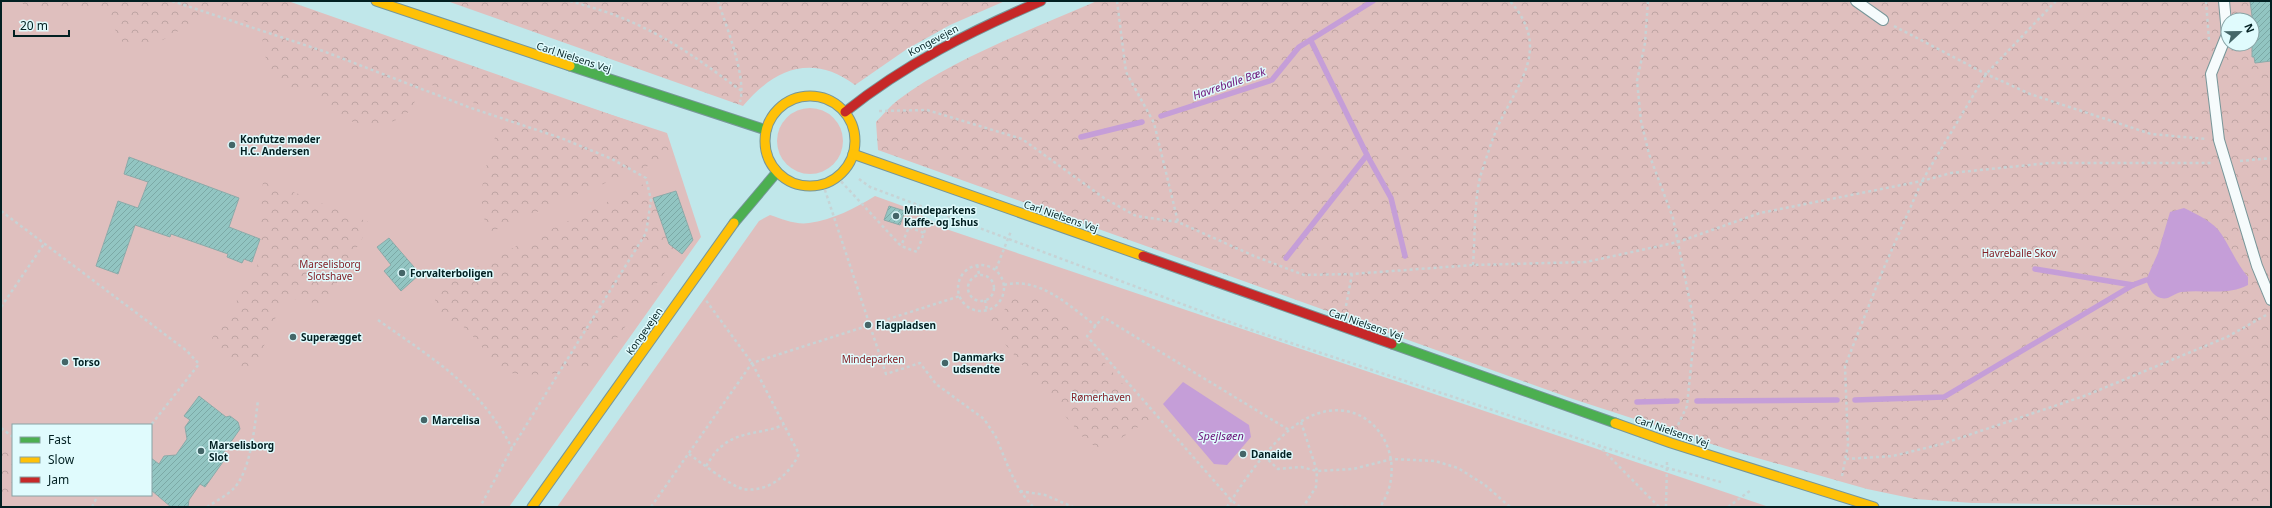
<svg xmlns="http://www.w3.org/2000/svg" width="2272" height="508" viewBox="0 0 2272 508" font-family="'Noto Sans',sans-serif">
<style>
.green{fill:#dfbfbe;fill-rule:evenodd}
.forest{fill:url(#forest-crowns);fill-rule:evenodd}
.water{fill:#c59ed8}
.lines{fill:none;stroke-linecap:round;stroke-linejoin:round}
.stream{stroke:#c59ed8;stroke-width:5.5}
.building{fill:url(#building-hatch);stroke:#8caaa9}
.lane-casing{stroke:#779699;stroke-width:12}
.fast-casing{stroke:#779699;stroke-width:11}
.slow-casing{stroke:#779699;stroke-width:11}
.jam-casing{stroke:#779699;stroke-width:11}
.path{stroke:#c7d3d5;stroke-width:2.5;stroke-dasharray:3 3;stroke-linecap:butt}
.lane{stroke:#f6fbfc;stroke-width:10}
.fast{stroke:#4caf50;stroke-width:9}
.slow{stroke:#ffc107;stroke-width:9}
.jam{stroke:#c62828;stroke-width:9}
.poi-dot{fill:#446668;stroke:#e0fbfd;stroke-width:1.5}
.labels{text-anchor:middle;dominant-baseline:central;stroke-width:3;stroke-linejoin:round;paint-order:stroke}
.street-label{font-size:10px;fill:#022022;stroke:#e0fbfd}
.poi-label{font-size:10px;font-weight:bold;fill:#022022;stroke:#e0fbfd;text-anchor:start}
.park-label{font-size:10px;fill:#831f25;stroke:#e0fbfd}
.water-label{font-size:11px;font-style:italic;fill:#6b1178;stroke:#e0fbfd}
</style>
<defs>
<pattern id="forest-crowns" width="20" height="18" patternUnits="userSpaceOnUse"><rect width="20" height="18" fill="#dfbfbe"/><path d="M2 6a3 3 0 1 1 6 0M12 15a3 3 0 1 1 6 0" fill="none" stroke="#bea4a3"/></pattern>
<pattern id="building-hatch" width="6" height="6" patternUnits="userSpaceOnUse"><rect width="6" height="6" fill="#92c5c2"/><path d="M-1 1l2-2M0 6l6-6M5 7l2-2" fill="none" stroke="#7ca9a6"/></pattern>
</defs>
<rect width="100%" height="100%" fill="#c0e7ea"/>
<!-- green -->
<g class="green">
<path d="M1 1H280L456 64 667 133 701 237 509 507H1ZM13 425H151V495H13Z"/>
<circle cx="810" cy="141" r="33"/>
<path d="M875 196 911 209 946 229 1769 507H557L759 221 770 215C782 219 796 225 809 223 832 220 856 208 875 196Z"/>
</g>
<!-- forest -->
<g class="forest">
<path d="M19 1H288L666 134 673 156 583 192 493 231 488 230C471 188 493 154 501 114L427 83C415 93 415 112 399 119 378 128 355 128 336 112 328 106 323 97 314 92 303 86 285 94 276 82 265 65 263 46 261 27L209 8C184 26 156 55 123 43 116 34 113 22 105 14 82 0 44 20 19 1Z"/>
<path d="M447 1H1005L950 25 907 49 855 85C812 53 774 69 743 106Z"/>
<path d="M1097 1H2271V507L1972 503 1915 499 1867 489 1736 452 1573 399 878 150 876 122C883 115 890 106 898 100 952 59 1033 29 1097 1ZM2228 20H2252V44H2228Z"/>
<path d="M263 180 371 223 324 305 289 298 282 302 259 358 249 367C232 368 214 356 212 338L257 270Z"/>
<path d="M644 184 671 234 691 237 595 368C576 371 518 380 503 370 494 364 477 339 466 329 458 321 446 322 437 313L434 292 494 257Z"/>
<path d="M1033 297C1060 305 1129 392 1152 418L1106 448 1101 449 1087 442 989 325 987 319 1002 313 1013 298Z"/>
<polygon points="1,450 13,454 13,495 19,495 1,500"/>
</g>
<!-- water -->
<g class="water">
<path d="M2184 208C2198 215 2213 221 2222 235 2231 249 2237 264 2248 277V285C2228 296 2203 289 2181 292 2173 294 2169 300 2161 298 2152 296 2149 287 2146 280L2158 253 2170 212Z"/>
<polygon points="1183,382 1249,425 1251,437 1227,465 1214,464 1163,404"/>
</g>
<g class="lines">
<!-- stream -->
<g class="stream">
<polyline points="1161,116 1272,80 1299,47 1373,1"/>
<polyline points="1081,137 1142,122"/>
<polyline points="1367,155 1391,198 1405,256"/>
<polyline points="1286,258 1367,155 1311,41"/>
<polyline points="2035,269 2133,285"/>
<polyline points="1855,400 1944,397 2133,285 2146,280"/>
<polyline points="1697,401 1837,400"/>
<polyline points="1637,402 1677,401"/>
</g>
</g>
<!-- building -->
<g class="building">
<polygon points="2250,1 2271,1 2271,61 2255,63 2254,57 2252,57 2252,38 2255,38"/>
<polygon points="129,157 239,198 229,227 260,239 252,262 244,259 242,263 227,257 228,254 171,234 170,237 135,225 118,274 96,266 118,201 138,208 148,182 124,174"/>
<polygon points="676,191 693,240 682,254 669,244 653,198"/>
<polygon points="889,206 905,211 900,225 884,220"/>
<polygon points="389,238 420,274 401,291 384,271 391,265 377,247"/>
<polygon points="199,396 226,417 230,416 238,422 240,429 221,456 225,459 205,487 200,484 189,500 188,507 171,507 151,490 151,458 159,464 164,456 176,455 187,439 185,427 190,420 184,416"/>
</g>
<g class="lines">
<defs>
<g id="lane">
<polyline points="1856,1 1883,20"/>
<polyline points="2224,1 2227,34 2211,74 2219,140 2257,266 2271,300"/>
</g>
<g id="fast">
<polyline points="570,66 766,130"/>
<polyline points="734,223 777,172"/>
<polyline points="1392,344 1615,423"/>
</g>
<g id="slow">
<polyline points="376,1 570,66"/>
<circle cx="810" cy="141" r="45"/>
<polyline points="853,154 1143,256"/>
<polyline points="1615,423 1671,443 1874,507"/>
<polyline points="532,507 734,223"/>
</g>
<g id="jam">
<path d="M845 112C905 64 971 31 1041 1"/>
<polyline points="1143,256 1392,344"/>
</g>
</defs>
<!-- lane casing -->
<use href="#lane" class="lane-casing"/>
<!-- fast casing -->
<use href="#fast" class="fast-casing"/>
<!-- slow casing -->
<use href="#slow" class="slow-casing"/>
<!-- jam casing -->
<use href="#jam" class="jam-casing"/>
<!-- path -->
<g class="path">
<polyline points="172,1 323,51 471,108 561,138 612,159 646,178 651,200 646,233 512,448 480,507"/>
<path d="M570 1C594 8 619 15 642 27 679 44 710 68 743 92"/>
<path d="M718 1C726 26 747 77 740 102"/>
<polyline points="1117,1 1126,72 1154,123 1178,222"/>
<polyline points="1648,1 1645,43 1637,81 1641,121 1649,154 1673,218 1695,327 1687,406 1678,425"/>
<polyline points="2206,1 2209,40"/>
<polyline points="1894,26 1986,74 2030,94 2151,134 2206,139"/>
<polyline points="879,111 927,110 1022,139 1104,198 1136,216 1178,222 1254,256 1304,275 1352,274 1473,265 1586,262 1678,242 1760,213 1922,181 1951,173 2049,163 2211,163"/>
<polyline points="2240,161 2271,158"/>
<polyline points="837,177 901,246 917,252 924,233 909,227 901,246"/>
<polyline points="859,179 870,187 1246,328 1667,468 1721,482"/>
<polyline points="823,184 886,374 920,363 936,384 984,419 996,437 1009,469 1020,491 1033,507"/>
<polyline points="1,211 187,351 199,364 151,425"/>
<polyline points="924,233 931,210"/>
<polyline points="977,265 979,274"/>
<path d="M1473 265C1475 240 1474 198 1481 174 1486 159 1491 143 1497 128 1518 82 1552 49 1510 1"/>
<circle cx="981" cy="288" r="23"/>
<polyline points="996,269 1011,231"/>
<circle cx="981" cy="288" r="13"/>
<path d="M1004 285C1039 276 1070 306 1096 326"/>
<polyline points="985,300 987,310"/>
<polyline points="1346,306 1352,274"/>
<polyline points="1,307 44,244"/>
<path d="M378 320C433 359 480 386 512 448"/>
<polyline points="1301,422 1317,471 1316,487 1303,507"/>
<polyline points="1,428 13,437"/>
<polyline points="1598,445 1659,507"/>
<path d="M689 454C700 462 731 486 743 489 768 493 789 475 799 454L752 363 705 299"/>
<polyline points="1264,456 1278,469 1301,467 1317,471 1353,469 1392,459 1435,461 1458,468 1485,485 1510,507"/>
<polyline points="1846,459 1893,456 1942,444 2087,395 2227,337 2268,314"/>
<path d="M706 466C711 459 715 451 722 446 739 431 763 434 783 425"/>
<polyline points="1842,476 1848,445 1845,366 1883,270 1922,181 1986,74 2056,1"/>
<polyline points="1020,491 1045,495 1073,507"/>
<polyline points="92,507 98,495"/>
<path d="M207 507C216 501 228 495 235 487 251 469 255 424 258 400"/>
<polyline points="651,507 752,363 960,296"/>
<path d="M1227 507C1247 476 1280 427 1316 414 1374 394 1412 460 1380 507"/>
<polyline points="1240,507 1231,500 1087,336 1103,317 1289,430"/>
<polyline points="1334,507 1349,507"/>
<polyline points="1666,507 1667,462"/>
<polyline points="1728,507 1751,490"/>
</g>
<!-- lane -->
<use href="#lane" class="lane"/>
<!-- fast -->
<use href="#fast" class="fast"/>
<!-- slow -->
<use href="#slow" class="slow"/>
<!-- jam -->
<use href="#jam" class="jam"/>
</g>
<!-- markers -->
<g class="poi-dot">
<circle cx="232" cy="145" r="4"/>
<circle cx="896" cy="216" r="4"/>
<circle cx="402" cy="273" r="4"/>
<circle cx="868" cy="325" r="4"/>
<circle cx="293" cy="337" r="4"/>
<circle cx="65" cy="362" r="4"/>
<circle cx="945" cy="363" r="4"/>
<circle cx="424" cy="420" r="4"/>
<circle cx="201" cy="451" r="4"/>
<circle cx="1243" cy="454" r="4"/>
</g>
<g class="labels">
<!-- street labels -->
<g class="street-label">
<text transform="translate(933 40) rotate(-28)">Kongevejen</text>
<text transform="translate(574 57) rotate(18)">Carl Nielsens Vej</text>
<text transform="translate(1061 216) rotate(19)">Carl Nielsens Vej</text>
<text transform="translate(1366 324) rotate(19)">Carl Nielsens Vej</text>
<text transform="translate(644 331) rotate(-55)">Kongevejen</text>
<text transform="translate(1672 431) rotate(19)">Carl Nielsens Vej</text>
</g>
<!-- poi labels -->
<g class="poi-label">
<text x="240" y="139">Konfutze møder<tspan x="240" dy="12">H.C. Andersen</tspan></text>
<text x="904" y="210">Mindeparkens<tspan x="904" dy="12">Kaffe- og Ishus</tspan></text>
<text x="410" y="273">Forvalterboligen</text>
<text x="876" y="325">Flagpladsen</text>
<text x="301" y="337">Superægget</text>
<text x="953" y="357">Danmarks<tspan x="953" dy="12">udsendte</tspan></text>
<text x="73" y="362">Torso</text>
<text x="432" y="420">Marcelisa</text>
<text x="209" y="445">Marselisborg<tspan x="209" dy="12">Slot</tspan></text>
<text x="1251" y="454">Danaide</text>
</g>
<!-- park labels -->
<g class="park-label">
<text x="2019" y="253">Havreballe Skov</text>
<text x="330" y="264">Marselisborg<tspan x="330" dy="12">Slotshave</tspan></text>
<text x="873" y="359">Mindeparken</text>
<text x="1101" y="397">Rømerhaven</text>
</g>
<!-- water labels -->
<g class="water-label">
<text transform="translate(1229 83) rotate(-19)">Havreballe Bæk</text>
<text x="1221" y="435">Spejlsøen</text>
</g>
</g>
<!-- border -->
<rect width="2272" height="508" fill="none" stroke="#022022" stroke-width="4"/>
<!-- legend -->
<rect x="12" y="424" width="140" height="72" fill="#e0fbfd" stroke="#87a3a5"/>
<rect x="20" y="437" width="20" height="6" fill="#4caf50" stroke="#87a3a5"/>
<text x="48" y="444" font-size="12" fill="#022022">Fast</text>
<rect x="20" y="457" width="20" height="6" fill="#ffc107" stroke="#87a3a5"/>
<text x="48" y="464" font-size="12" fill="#022022">Slow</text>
<rect x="20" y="477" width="20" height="6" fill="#c62828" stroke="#87a3a5"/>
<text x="48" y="484" font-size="12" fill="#022022">Jam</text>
<!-- north arrow -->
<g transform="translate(2240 32) rotate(68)"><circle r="19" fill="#e0fbfd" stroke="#87a3a5"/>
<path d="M0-3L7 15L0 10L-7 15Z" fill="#446668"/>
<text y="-6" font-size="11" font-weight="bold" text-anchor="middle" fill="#022022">N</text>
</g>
<!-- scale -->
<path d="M14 30v6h55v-6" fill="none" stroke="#022022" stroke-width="2"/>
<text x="20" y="30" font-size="12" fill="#022022" stroke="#e0fbfd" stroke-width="3" paint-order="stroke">20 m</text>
</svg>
